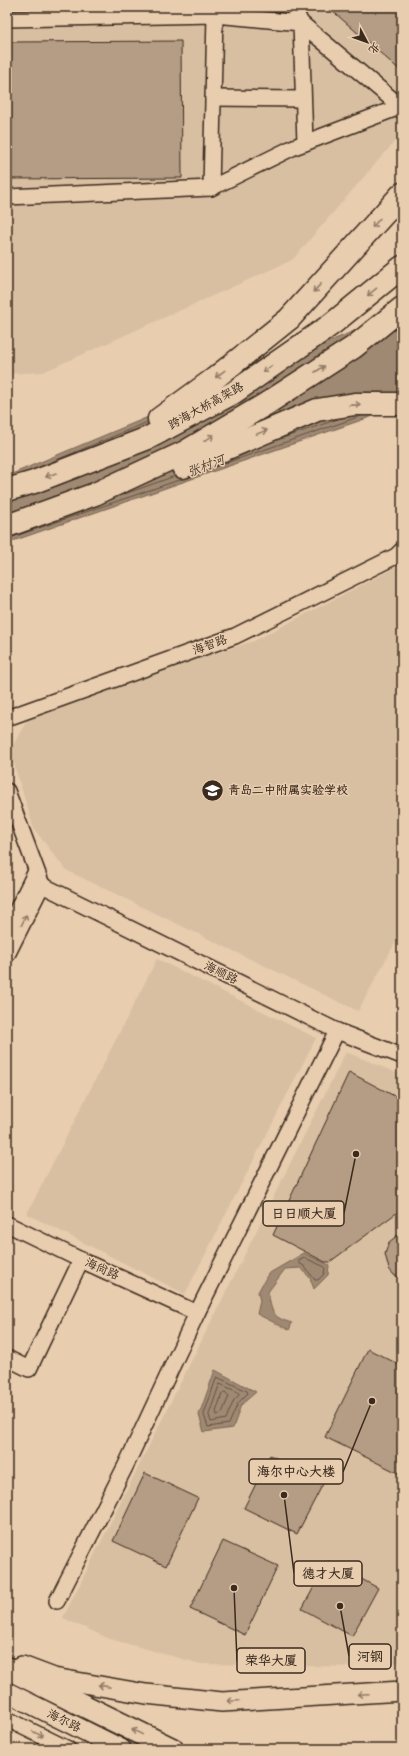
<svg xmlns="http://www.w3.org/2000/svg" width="409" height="1756" viewBox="0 0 409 1756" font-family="'Architects Daughter','LXGW WenKai TC',sans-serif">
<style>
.built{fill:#d8bfa2}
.water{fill:#9f8973;stroke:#776351}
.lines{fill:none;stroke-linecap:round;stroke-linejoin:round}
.shore{stroke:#635040;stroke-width:1}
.building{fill:#b49d84;stroke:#3b2a1e}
.minor-casing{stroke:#3b2a1e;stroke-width:18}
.major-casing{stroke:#3b2a1e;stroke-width:22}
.highway-casing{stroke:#3b2a1e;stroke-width:25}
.minor{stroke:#e8cdaf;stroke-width:15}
.major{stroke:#e8cdaf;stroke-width:19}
.highway{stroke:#e8cdaf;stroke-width:22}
.oneway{stroke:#927c66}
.labels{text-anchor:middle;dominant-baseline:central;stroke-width:3;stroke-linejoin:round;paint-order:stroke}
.street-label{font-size:12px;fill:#3b2a1e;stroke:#e8cdaf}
.poi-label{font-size:12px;font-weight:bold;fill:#3b2a1e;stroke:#e8cdaf;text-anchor:start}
.water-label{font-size:13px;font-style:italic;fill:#4f3d2f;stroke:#e8cdaf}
.leader{fill:none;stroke:#3b2a1e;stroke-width:1.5}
.callout-dot{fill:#3b2a1e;stroke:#e8cdaf;stroke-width:1.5}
.callout{fill:#e8cdaf;stroke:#3b2a1e;stroke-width:1.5}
.callout-label{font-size:13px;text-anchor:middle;font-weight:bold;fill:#3b2a1e}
</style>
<rect width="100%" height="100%" fill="#e8cdaf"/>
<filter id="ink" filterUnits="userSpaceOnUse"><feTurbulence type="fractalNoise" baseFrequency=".025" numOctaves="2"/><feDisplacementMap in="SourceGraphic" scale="8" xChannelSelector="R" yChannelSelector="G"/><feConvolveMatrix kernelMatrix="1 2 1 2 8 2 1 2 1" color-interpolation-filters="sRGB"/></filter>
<g filter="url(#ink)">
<!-- built -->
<g class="built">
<polygon points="7,7 402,7 402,133 292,260 43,372 7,374"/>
<polygon points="402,564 402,930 358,1011 66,870 34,829 10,751 31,713 254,641"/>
<polygon points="157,959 316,1038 185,1294 27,1214"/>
<polygon points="346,1052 402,1075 402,1662 363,1667 201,1664 110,1639 63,1618"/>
</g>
<!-- water -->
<g class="water">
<polygon points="402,311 402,406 7,543 7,476"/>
<path d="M304 1253 329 1265 328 1275 314 1289 310 1278 301 1268 285 1269 268 1292C272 1312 271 1317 292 1323L289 1330 257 1314 260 1301 258 1292 268 1274Z"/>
<polygon points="215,1370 256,1392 241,1405 233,1428 204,1432 199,1415"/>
</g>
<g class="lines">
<!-- shore -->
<g class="shore">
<polyline points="274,441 338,419"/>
<polyline points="37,468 148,422"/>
<polyline points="203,471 361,416"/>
<polyline points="122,495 175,476"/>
<polyline points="7,539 182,479"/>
<polygon points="305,1258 325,1267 324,1274 318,1280 315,1280 304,1266 299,1263 299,1261"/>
<polygon points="217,1377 247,1391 248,1393 238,1403 229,1424 208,1427 204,1415"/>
<polygon points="220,1384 238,1392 239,1395 234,1400 226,1419 211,1422 209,1415"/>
<polygon points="225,1392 229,1396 222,1413 217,1415 216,1412 222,1394"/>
</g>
</g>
<!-- building -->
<g class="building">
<polygon points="328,7 402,7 402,72"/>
<polygon points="181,41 182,178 7,179 7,42"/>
<polygon points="349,1072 402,1100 402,1209 335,1258 330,1262 325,1262 273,1235"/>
<polygon points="402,1232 402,1279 394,1275 389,1269 385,1254 389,1242"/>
<polygon points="368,1349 402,1366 402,1475 325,1437"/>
<polygon points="270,1455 324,1482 297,1534 244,1508"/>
<polygon points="145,1473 198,1498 166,1566 113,1541"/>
<polygon points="223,1541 278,1566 245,1635 190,1609"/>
<polygon points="328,1561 378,1588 352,1636 302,1609"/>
</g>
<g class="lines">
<defs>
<g id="minor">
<polyline points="293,7 301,23 400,106"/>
<polyline points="7,19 215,15 301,23 305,143"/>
<polyline points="213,98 303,99"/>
<polyline points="211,188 215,15"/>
<polyline points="7,197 211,188 294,147 402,106"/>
<polyline points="7,718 235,636 396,556 402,550"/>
<polyline points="7,791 42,885 7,955"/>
<polyline points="42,885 337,1031 402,1056"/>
<polyline points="7,930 36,871"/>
<polyline points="7,1224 81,1260 197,1313"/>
<polyline points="7,1358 29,1369 81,1260"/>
<polyline points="57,1601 126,1465 197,1313 337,1031"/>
<polyline points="7,1719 68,1749"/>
</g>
<g id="major">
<polyline points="22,1666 54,1678 146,1694 222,1702 402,1691"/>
<polyline points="7,1692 121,1749"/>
</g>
<g id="highway">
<polyline points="159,419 214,379 289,319 402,194"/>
<polyline points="183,467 317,410 355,404 402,404"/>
<polyline points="7,490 34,482 148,438 233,393 332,324 402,267"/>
<polyline points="7,526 95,494 185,452 266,404 354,347 402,308"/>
<polyline points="7,1668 172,1749"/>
</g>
</defs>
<!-- minor casing -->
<use href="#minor" class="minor-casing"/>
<!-- major casing -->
<use href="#major" class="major-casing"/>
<!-- highway casing -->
<use href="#highway" class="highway-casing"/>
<!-- minor -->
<use href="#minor" class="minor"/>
<!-- major -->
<use href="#major" class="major"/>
<!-- highway -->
<use href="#highway" class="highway"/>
</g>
<!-- one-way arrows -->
<defs><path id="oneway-shaft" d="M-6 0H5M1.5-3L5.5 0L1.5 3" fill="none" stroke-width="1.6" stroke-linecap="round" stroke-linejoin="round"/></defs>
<g class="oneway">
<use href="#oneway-shaft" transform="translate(376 223) rotate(131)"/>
<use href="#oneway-shaft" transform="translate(317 288) rotate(133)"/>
<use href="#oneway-shaft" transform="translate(372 292) rotate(141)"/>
<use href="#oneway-shaft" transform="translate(267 369) rotate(145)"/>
<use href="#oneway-shaft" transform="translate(320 369) rotate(-33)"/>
<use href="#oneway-shaft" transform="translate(220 374) rotate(142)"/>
<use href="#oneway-shaft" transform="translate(355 405) rotate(-4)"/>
<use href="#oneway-shaft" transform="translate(262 432) rotate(-22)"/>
<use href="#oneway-shaft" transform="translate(209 438) rotate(-31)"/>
<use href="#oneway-shaft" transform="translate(51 475) rotate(159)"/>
<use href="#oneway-shaft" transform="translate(24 920) rotate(-64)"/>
<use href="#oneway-shaft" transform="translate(104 1686) rotate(-169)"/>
<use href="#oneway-shaft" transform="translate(363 1694) rotate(177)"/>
<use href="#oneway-shaft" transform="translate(233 1701) rotate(177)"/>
<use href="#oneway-shaft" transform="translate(137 1732) rotate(-154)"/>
<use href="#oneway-shaft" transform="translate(38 1734) rotate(26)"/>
</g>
</g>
<!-- icons -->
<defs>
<symbol id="school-disc" viewBox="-11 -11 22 22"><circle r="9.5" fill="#3b2a1e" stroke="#e8cdaf"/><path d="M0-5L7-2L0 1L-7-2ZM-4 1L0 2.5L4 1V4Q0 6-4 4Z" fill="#fff"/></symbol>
</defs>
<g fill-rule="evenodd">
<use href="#school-disc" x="200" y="778" width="25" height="25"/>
</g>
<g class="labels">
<!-- street labels -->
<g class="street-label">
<text transform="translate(206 406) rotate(-29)">跨海大桥高架路</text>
<text transform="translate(210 645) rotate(-20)">海智路</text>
<text transform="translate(221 973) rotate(26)">海顺路</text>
<text transform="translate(102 1269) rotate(24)">海尚路</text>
<text transform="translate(64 1721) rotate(26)">海尔路</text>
</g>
<!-- poi labels -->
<g class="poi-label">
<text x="228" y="790">青岛二中附属实验学校</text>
</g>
<!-- water labels -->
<g class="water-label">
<text transform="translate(206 466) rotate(-21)">张村河</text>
</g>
</g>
<!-- callouts -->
<path class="leader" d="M356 1154L344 1213M372 1401L343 1472M284 1495L294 1573M340 1606L349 1656M234 1588L237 1661"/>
<g class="callout-dot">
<circle cx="356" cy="1154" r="4"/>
<circle cx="372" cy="1401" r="4"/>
<circle cx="284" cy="1495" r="4"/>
<circle cx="340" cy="1606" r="4"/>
<circle cx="234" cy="1588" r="4"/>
</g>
<g class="callout">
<rect x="263" y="1201" width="81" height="25" rx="4"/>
<rect x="249" y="1459" width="94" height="25" rx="4"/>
<rect x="294" y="1561" width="68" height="25" rx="4"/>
<rect x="349" y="1644" width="42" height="25" rx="4"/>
<rect x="237" y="1648" width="68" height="25" rx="4"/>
</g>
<g class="callout-label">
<text x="304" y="1218">日日顺大厦</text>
<text x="296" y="1476">海尔中心大楼</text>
<text x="328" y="1578">德才大厦</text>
<text x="370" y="1661">河钢</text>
<text x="271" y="1665">荣华大厦</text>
</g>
<!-- margin -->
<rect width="409" height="1756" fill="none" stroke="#e8cdaf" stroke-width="24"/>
<rect x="12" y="12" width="385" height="1732" fill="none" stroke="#3b2a1e" stroke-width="1.5" filter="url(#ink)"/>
<!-- north arrow -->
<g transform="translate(367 42) rotate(131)" stroke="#e8cdaf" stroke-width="3" paint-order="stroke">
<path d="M0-3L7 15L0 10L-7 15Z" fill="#3b2a1e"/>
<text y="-6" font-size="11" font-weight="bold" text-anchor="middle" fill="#3b2a1e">北</text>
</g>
</svg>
